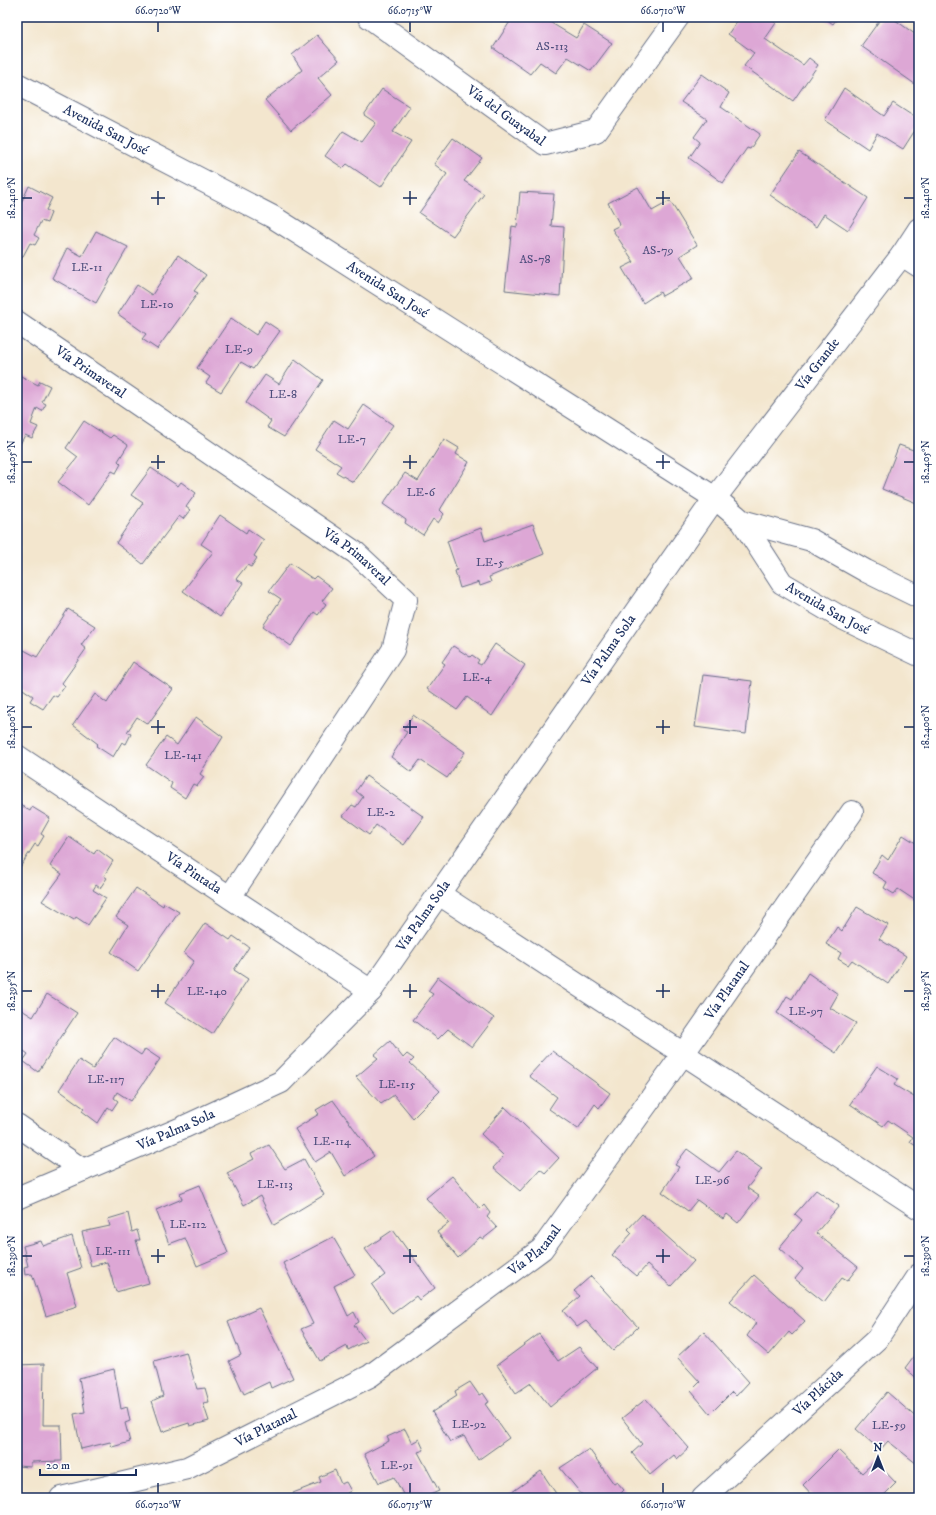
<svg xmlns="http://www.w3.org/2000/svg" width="936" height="1515" viewBox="0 0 936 1515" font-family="'IM FELL DW Pica',serif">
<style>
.building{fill:#dda7d5}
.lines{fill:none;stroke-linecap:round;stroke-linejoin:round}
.minor-casing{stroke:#676f85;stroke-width:24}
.minor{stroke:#fff;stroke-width:22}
.ticks{fill:none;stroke:#1b2f5e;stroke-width:1.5}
.labels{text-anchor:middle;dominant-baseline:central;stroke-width:3;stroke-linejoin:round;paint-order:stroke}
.number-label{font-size:12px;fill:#4c4d7c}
.street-label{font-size:14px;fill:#1b2f5e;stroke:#fff}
.neatline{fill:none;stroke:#1b2f5e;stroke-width:1.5}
.ticks-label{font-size:10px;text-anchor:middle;fill:#1b2f5e}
</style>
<rect width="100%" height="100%" fill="#fff"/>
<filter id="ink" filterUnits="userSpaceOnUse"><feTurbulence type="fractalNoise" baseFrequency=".025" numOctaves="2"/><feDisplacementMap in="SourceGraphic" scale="8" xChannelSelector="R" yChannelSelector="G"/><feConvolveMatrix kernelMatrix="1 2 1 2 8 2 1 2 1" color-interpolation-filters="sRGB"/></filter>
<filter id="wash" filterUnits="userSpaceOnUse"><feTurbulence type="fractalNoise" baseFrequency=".012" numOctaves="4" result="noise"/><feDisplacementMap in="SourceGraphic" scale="16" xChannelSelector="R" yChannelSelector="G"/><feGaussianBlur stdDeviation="0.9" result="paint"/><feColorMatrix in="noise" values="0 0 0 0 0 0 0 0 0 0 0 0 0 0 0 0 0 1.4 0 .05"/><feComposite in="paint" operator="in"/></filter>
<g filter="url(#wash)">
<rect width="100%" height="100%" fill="#f3e6ce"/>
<g id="blocks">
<!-- building -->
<g class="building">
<polygon points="513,17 550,17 548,21 576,38 584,25 612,43 591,71 568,57 556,73 540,62 530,74 493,48"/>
<polygon points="740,17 767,17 776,23 765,39 803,65 809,58 818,65 793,101 744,66 754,53 728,34"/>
<polygon points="823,17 838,17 833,24"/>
<polygon points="882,17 891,17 919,37 919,87 861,46"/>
<polygon points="317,35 339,60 318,78 332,95 291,130 265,100 302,70 292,55"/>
<polygon points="702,74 729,93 721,107 760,134 750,149 747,148 723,183 689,158 700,142 694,137 707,119 681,102"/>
<polygon points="844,88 884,116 893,103 919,120 919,124 903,149 877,133 868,149 825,120"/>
<polygon points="382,89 410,107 393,132 411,142 381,187 347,164 343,168 325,156 343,131 362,142 376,123 364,115"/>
<polygon points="453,138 482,158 464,181 484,194 453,236 419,213 447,174 434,164"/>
<polygon points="799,152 868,198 848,230 824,214 816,227 770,195"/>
<polygon points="29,186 52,198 46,210 51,213 47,223 41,221 34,235 39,238 35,245 30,243 22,258 17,255 17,212"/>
<polygon points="638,187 652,211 670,201 697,245 680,256 694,278 662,296 660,292 643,303 622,268 634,262 612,229 620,225 608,203"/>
<polygon points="520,192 554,194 551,226 564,227 560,296 505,290 512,226 517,227"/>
<polygon points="96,231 128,247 96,303 52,278 67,248 82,256"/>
<polygon points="178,255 206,275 194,291 198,293 157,349 142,339 146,334 118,314 137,285 152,295"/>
<polygon points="231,318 256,335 265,321 280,331 253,369 241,362 221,392 206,383 210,377 197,368"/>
<polygon points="295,359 323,380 284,437 267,427 271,421 246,403 265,375 279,384"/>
<polygon points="17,374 38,385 40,381 50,386 42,402 46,404 42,411 37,408 31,424 38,427 32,438 25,435 19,446 17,446"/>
<polygon points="364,405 393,425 353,482 336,472 341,466 315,449 334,420 348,429"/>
<polygon points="84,421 110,438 113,435 128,445 118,461 121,464 116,473 112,471 88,505 58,482 78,457 66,448"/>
<polygon points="444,439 459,448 456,454 469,462 440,510 444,514 438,523 433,519 423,535 405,523 406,520 383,504 405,473 418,481"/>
<polygon points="899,445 919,452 919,504 882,489"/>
<polygon points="151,468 178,486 181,482 196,493 186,507 190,510 183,519 179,516 143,564 116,543 143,503 131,495"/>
<polygon points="220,515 246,533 248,529 264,540 254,556 257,558 251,567 247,565 236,579 243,583 220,617 183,591 213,552 201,544"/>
<polygon points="533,524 544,554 489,577 491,582 480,586 479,582 460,588 455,571 457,570 447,541 481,528 485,541"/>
<polygon points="290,563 313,579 316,576 332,588 322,601 326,604 318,615 314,612 291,646 263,626 281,599 269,591"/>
<polygon points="68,609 95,626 81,645 86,649 62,683 65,686 57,697 53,695 43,709 30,701 33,696 17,685 17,659 24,650 37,657"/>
<polygon points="495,644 525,665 492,716 467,697 457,710 427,689 445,664 442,662 453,646 470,657 472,655 479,660 477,663 481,665"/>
<polygon points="133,662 173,689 148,724 137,717 127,732 131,734 126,744 122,742 113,757 96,746 98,744 73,725 95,694 107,703"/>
<polygon points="703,675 752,681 746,734 695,727"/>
<polygon points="413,715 465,752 447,778 420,760 411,772 391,757 407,732 403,730"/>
<polygon points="196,717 223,737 200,774 204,777 197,786 193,784 185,798 170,788 172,783 146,765 166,737 177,745"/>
<polygon points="366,776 424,817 404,845 376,825 369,835 343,816 352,805 356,807 363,797 356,791"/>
<polygon points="17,803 30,811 32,807 50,818 41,834 44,836 38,846 35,844 17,872"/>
<polygon points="903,835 919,845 919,903 898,889 894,894 884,888 887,882 872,873 882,855 888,860"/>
<polygon points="69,837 94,854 97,849 113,861 104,876 107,878 100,888 96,885 93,890 106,898 88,925 76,917 74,920 42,901 62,874 50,866"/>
<polygon points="136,888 163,906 164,903 179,912 138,971 111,952 128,925 116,917"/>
<polygon points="857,907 888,925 879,939 906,956 888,984 852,960 848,965 838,959 841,953 826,944 837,927 842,931"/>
<polygon points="205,923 230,940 233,936 249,947 234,970 248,979 212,1034 165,1003 194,961 184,953"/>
<polygon points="808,973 838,994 830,1008 856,1023 836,1053 777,1013 787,996 792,999"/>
<polygon points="438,977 494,1018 472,1047 448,1029 438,1039 413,1020 433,994 428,991"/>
<polygon points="47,994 77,1013 38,1072 23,1061 28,1054 17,1046 17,1007 33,1017"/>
<polygon points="114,1037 141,1055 145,1049 160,1059 131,1101 117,1092 114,1098 118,1101 112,1110 108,1107 98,1123 82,1111 84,1108 59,1090 79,1060 93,1069"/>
<polygon points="390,1041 403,1058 407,1054 414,1059 410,1063 440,1091 413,1118 394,1095 381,1104 356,1077 378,1058 374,1055"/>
<polygon points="552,1051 610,1093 599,1108 595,1104 578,1129 549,1109 557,1097 529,1076"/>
<polygon points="877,1066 898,1079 894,1085 919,1100 919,1148 910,1142 913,1137 888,1120 883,1126 850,1104"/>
<polygon points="333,1100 374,1156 345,1176 331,1152 315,1162 295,1129 319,1114 316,1110"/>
<polygon points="505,1107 559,1158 545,1173 540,1169 520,1191 493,1168 504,1156 481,1134"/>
<polygon points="269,1145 285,1169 304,1159 324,1195 274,1225 260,1196 244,1205 227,1173 254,1159 251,1154"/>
<polygon points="687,1149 719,1172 736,1151 762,1169 747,1188 759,1196 738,1223 727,1214 723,1219 697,1200 688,1211 662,1192 679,1167 675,1165"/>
<polygon points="452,1176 480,1209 484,1205 490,1213 487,1217 497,1228 483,1239 480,1237 458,1258 437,1232 449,1223 426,1198"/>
<polygon points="200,1185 228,1253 197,1266 185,1238 169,1244 156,1210 182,1199 180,1193"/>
<polygon points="816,1190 839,1206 816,1233 858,1267 847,1281 842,1278 824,1302 795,1279 803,1269 779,1248 802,1220 795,1214"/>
<polygon points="128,1213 132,1232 137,1230 140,1240 136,1240 149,1283 116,1292 107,1262 91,1266 82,1232 110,1226 108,1219"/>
<polygon points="642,1214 694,1261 671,1286 647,1265 637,1276 612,1255 632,1233 628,1229"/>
<polygon points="393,1230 435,1288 419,1300 416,1296 392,1314 372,1285 385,1275 365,1249"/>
<polygon points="72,1236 81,1268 67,1273 77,1306 46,1316 32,1274 25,1275 24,1267 28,1266 23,1246 41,1241 43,1246"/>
<polygon points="333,1237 355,1275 334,1286 348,1316 354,1312 359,1322 354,1325 366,1341 348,1350 347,1346 320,1361 301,1329 313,1324 283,1263"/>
<polygon points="754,1275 805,1321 792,1335 789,1332 769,1355 747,1336 756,1323 730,1301"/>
<polygon points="591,1276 638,1327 613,1351 586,1321 577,1327 563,1311 580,1296 574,1291"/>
<polygon points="259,1308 293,1378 271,1388 269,1382 244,1394 229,1361 241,1355 228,1322"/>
<polygon points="704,1332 749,1382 736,1396 732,1392 710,1414 691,1391 700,1382 677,1357"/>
<polygon points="539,1334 558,1361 579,1347 597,1368 550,1407 531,1383 516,1393 497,1365"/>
<polygon points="919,1349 919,1380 905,1368"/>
<polygon points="186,1352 197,1389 205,1388 209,1402 203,1403 209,1421 190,1426 189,1423 162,1432 152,1401 163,1396 154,1361"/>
<polygon points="44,1364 43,1425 61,1425 62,1461 31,1462 31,1467 17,1466 17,1365"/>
<polygon points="114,1369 121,1409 127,1407 130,1421 125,1423 130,1442 112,1447 110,1442 81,1449 74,1414 85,1412 79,1378"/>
<polygon points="470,1382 479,1395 483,1393 489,1402 485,1404 509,1438 478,1460 464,1436 450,1442 432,1412 457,1396 455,1391"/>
<polygon points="887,1392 919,1420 919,1461 917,1464 888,1441 880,1450 856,1429"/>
<polygon points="646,1399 689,1448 677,1459 674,1455 650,1475 632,1453 642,1444 622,1418"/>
<polygon points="405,1429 412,1443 419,1439 424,1450 418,1452 439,1491 423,1498 405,1498 394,1477 379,1483 364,1454 389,1441 387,1437"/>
<polygon points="589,1449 614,1484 617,1482 624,1490 621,1493 624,1498 577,1498 582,1495 560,1468"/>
<polygon points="838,1450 862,1473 875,1461 896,1483 881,1498 815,1498 803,1485"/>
<polygon points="335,1470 341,1484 346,1482 351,1491 347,1493 349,1498 295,1498 293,1493 321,1482 319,1477"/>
<polygon points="541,1471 559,1498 504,1498"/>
</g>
</g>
</g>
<g filter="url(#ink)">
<use href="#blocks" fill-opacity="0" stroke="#676f85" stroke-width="1"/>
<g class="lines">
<defs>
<g id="minor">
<path id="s1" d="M369 17 545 144 596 131 678 17"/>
<path id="s2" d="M17 84 273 217 715 498 742 521 782 583 840 617 919 655"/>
<polyline points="902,255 919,266"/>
<path id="s3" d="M17 322 356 553 406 600 393 650 230 897"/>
<polyline points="742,521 811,540 866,571 919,597"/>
<path id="s4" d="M17 756 371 991"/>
<polyline points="439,894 919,1208"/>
<polyline points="17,1125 83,1170"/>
<path id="s5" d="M17 1198 184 1127 281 1082 371 991 715 498 902 255 919 229"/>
<path id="s6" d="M61 1498 187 1468 370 1376 542 1249 683 1054 852 812"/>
<path id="s7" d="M703 1498 877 1339 919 1275"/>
</g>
</defs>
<!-- minor casing -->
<use href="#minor" class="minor-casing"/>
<!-- minor -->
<use href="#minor" class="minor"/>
</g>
</g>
<!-- ticks -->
<path class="ticks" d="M158 22V32M410 22V32M663 22V32M158 191V205M410 191V205M663 191V205M22 198H32M151 198H165M403 198H417M656 198H670M904 198H914M158 455V469M410 455V469M663 455V469M22 462H32M151 462H165M403 462H417M656 462H670M904 462H914M158 720V734M410 720V734M663 720V734M22 727H32M151 727H165M403 727H417M656 727H670M904 727H914M158 984V998M410 984V998M663 984V998M22 991H32M151 991H165M403 991H417M656 991H670M904 991H914M158 1249V1263M410 1249V1263M663 1249V1263M22 1256H32M151 1256H165M403 1256H417M656 1256H670M904 1256H914M158 1483V1493M410 1483V1493M663 1483V1493"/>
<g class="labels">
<!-- number labels -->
<g class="number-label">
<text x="552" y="46">AS-113</text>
<text x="658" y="250">AS-79</text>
<text x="535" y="259">AS-78</text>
<text x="87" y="267">LE-11</text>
<text x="157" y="304">LE-10</text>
<text x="239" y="349">LE-9</text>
<text x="283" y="394">LE-8</text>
<text x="352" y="439">LE-7</text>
<text x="421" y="492">LE-6</text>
<text x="490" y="562">LE-5</text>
<text x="477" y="677">LE-4</text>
<text x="183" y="755">LE-141</text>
<text x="381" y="812">LE-2</text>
<text x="207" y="991">LE-140</text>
<text x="806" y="1011">LE-97</text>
<text x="106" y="1079">LE-117</text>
<text x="397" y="1084">LE-115</text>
<text x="332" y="1141">LE-114</text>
<text x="712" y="1180">LE-96</text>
<text x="275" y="1184">LE-113</text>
<text x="188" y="1224">LE-112</text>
<text x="113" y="1251">LE-111</text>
<text x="469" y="1424">LE-92</text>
<text x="889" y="1425">LE-59</text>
<text x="397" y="1465">LE-91</text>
</g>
<!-- street labels -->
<g class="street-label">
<text stroke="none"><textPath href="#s1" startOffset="169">Vía del Guayabal</textPath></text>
<text stroke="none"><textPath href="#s2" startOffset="100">Avenida San José</textPath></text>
<text stroke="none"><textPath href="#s2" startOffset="424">Avenida San José</textPath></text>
<text stroke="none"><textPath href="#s5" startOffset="1186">Vía Grande</textPath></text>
<text stroke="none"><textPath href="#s3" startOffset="89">Vía Primaveral</textPath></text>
<text stroke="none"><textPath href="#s3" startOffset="413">Vía Primaveral</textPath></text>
<text stroke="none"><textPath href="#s2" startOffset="974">Avenida San José</textPath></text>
<text stroke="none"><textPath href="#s5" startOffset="832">Vía Palma Sola</textPath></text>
<text stroke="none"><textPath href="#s4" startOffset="212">Vía Pintada</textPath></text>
<text stroke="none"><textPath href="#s5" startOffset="508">Vía Palma Sola</textPath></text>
<text stroke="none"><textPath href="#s6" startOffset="866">Vía Platanal</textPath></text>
<text stroke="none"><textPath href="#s5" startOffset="173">Vía Palma Sola</textPath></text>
<text stroke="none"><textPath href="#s6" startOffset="542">Vía Platanal</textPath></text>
<text stroke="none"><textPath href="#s7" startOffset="156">Vía Plácida</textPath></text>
<text stroke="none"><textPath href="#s6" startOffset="218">Vía Platanal</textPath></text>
</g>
</g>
<!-- margin -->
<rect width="936" height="1515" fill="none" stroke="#fff" stroke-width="44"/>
<!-- north arrow -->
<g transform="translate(878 1457)" stroke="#ffffff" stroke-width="3" paint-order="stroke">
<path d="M0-3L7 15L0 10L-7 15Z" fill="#1b2f5e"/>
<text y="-6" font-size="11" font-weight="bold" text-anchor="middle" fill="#1b2f5e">N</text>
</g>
<!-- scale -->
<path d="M40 1469v6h96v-6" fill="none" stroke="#1b2f5e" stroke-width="2"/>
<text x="46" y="1469" font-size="12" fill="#1b2f5e" stroke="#ffffff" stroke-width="3" paint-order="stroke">20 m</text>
<rect x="22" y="22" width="892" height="1471" class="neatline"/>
<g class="ticks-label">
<text x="158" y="14">66.0720°W</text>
<text x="410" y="14">66.0715°W</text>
<text x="663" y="14">66.0710°W</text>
<text transform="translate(11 198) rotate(-90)" y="4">18.2410°N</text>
<text transform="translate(925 198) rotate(-90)" y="4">18.2410°N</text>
<text transform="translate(11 462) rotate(-90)" y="4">18.2405°N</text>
<text transform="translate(925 462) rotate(-90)" y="4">18.2405°N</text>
<text transform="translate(11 727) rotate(-90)" y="4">18.2400°N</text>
<text transform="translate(925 727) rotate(-90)" y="4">18.2400°N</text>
<text transform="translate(11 991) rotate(-90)" y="4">18.2395°N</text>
<text transform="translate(925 991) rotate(-90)" y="4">18.2395°N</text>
<text transform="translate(11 1256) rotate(-90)" y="4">18.2390°N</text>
<text transform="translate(925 1256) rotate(-90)" y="4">18.2390°N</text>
<text x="158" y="1508">66.0720°W</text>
<text x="410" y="1508">66.0715°W</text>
<text x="663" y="1508">66.0710°W</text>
</g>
</svg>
